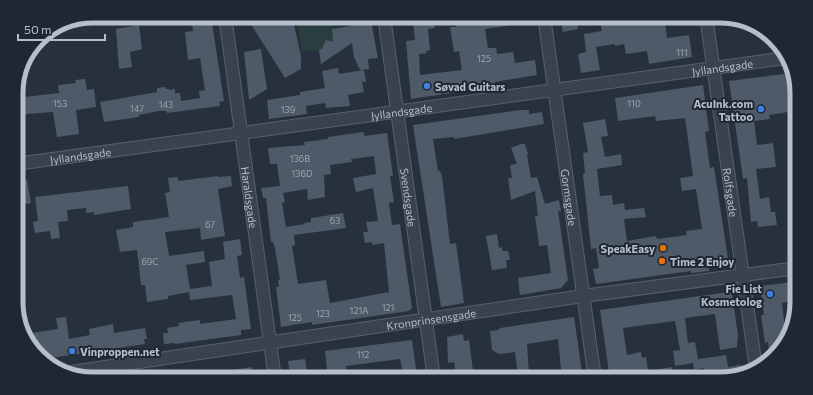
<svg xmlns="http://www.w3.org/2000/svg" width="813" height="395" viewBox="0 0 813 395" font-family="Commissioner,sans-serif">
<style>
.green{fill:#293e3f}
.building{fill:#4f5a68;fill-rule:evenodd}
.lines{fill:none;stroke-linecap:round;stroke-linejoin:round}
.street-casing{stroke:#58606b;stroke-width:14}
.street{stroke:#3a424e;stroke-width:12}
.shop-dot{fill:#3f7fe0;stroke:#1f2733;stroke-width:1.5}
.food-dot{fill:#e8710a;stroke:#1f2733;stroke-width:1.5}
.labels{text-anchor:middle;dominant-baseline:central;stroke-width:4;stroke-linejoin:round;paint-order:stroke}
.number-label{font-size:9px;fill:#9ca5b0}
.street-label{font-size:11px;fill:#b6bec8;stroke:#1f2733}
.poi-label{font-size:11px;font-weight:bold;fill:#b6bec8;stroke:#1f2733;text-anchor:start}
.rim{fill:none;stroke:#b6bec8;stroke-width:5}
</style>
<rect width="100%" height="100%" fill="#26313d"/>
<!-- green -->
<polygon class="green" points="297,16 331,16 336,47 302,52"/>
<!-- building -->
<g class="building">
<polygon points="191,16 210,16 211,23 212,23 224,101 219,102 220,106 167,113 166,111 159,111 139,115 139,117 104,122 100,102 157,92 157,88 165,87 166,89 169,89 169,90 175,89 175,93 180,93 181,101 200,98 199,91 205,90 200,58 188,60 185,32 193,31"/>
<polygon points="259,16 292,16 301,56 301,69 285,78 247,18"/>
<polygon points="349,16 370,16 378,58 368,59 369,69 360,70 354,57 352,43 321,64 319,49 322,49 326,40 333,42 332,29 351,26"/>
<polygon points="412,16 434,16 435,28 428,29 430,50 426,51 427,53 419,54 420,75 462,70 459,51 454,52 450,27 456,27 456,21 489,16 513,16 514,25 485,29 488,48 496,48 497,54 513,52 515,63 535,60 537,75 495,82 495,85 474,87 465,90 465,91 411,99 406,41 415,40"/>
<polygon points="560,16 576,16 578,29 563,32"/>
<polygon points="599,16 664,16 667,38 689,35 692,57 649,64 647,51 626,54 624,44 615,46 614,44 596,47 600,70 581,73 578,54 586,52 584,34 602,31"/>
<polygon points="139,25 142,49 130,52 132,67 119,69 116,29"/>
<polygon points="261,49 267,89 249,100 244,52"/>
<polygon points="338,68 339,74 364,70 366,82 362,82 364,92 348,95 350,106 326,108 325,103 306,106 307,114 269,119 267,100 300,95 300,92 325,88 322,71"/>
<polygon points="792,73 796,83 797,135 791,135 788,112 769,115 770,119 754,121 757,145 773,143 776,167 756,169 760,199 769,197 771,212 775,212 777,225 758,227 757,221 751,222 747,178 743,179 729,81"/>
<polygon points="85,79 87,90 94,89 96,107 76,110 79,134 57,137 53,112 26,114 26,115 16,116 16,98 59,93 58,85 76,83 75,80"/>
<polygon points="703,85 709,131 705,132 710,168 714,167 729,265 709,268 709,271 691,273 691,271 596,284 593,269 599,268 596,248 591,249 583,174 585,173 583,153 588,152 583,123 605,119 608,136 601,137 605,157 621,154 622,165 597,169 600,196 612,195 613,205 624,203 625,210 644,208 646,217 624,219 627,241 656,236 657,239 687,235 686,231 702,229 696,189 682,191 680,178 693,176 685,118 656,121 655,116 618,121 615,98"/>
<polygon points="521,110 529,110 529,114 542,112 544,124 454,139 454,137 433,139 438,171 440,171 442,176 450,244 456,243 464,303 441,307 413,125"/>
<path d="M364 132V136L387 133 393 176H390L394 202 389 203 392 225 400 224 412 308 409 311 312 325V322L281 327 276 287H279L278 280H280L275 248 273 242H271L266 198H263L261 188 280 186 277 164H270L268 148 305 145 304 142 328 139V137ZM374 156 376 174 353 178 356 192 373 188 378 221 366 222 368 232H363L365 243 372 242V245L384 243 389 292 330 303 326 280 298 284 292 246 295 245 294 235 346 228 343 213 311 218V222L304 223 305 224 286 227 282 203 285 202 283 193 307 189 308 200 325 197 324 175 331 174 330 165 352 162 351 159Z"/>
<polygon points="521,144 525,144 528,154 527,155 531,178 537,177 545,204 559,200 561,211 558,211 568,280 561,288 520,295 518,278 551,273 547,245 539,246 535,216 538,216 535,191 511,200 508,178 512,178 510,165 517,164 511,148"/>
<polygon points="218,176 218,177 231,176 232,186 218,189 225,236 201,240 200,228 165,232 169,256 204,251 205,262 186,265 190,289 212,286 209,262 225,259 223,242 240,239 242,255 237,256 240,278 244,277 251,329 241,330 241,335 175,344 174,343 164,344 163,333 168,333 167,328 179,326 178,323 200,320 200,324 236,319 232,295 190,300 189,292 168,296 168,299 147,302 145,285 141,285 137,250 120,252 116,230 133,227 133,222 169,217 165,193 170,192 168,178 178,177 178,181"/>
<polygon points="27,180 31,203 21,205 21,203 16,203 16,182"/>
<polygon points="128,186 131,209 94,215 94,212 86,213 86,208 67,210 68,221 58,222 60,238 51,239 50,231 35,233 33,222 38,221 35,197"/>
<polygon points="497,234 499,248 502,247 502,251 508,251 510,260 506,260 507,268 492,270 486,236"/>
<polygon points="793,282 797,282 797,300 782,303 786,339 770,358 768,342 765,343 761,315 764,315 760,286"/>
<polygon points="729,292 732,294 738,335 737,347 720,350 715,314 685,318 688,343 695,342 698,359 726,355 728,367 741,365 742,373 724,379 724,372 709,375 703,368 694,370 693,363 675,366 673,351 680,350 675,321 623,328 627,355 641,352 642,358 646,357 649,377 610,379 600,310"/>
<polygon points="66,317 69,339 90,335 89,329 113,324 114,333 145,328 147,339 144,339 145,344 44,359 35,352 32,333 58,329 56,318"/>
<polygon points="574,317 583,379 562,379 558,339 527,344 529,374 518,376 515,352 499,354 492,350 490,331 498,330 500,328"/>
<polygon points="463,334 464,341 469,340 474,379 457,379 454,362 448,363 447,337"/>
<polygon points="412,340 417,376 404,378 400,359 346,366 346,379 328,379 325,351"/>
<polygon points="305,359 308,379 291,379 288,361"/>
<polygon points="252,367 254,379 212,379 212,373"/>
<polygon points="672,367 673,379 655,379 654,370"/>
</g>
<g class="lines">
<defs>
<g id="street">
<path id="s1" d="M225 16 275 379"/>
<path id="s2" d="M384 16 434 379"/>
<path id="s3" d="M544 16 595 379"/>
<path id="s4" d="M706 16 756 368"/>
<path id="s5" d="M16 164 786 58"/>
<path id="s6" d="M65 373 583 296 797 268"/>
</g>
</defs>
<!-- street casing -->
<use href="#street" class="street-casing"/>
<!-- street -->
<use href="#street" class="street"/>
</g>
<!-- markers -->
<g class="shop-dot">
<circle cx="427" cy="86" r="4"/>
<circle cx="761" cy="109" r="4"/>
<circle cx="770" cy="294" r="4"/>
<circle cx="72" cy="351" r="4"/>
</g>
<g class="food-dot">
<circle cx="663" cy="248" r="4"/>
<circle cx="662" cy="261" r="4"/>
</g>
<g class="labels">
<!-- number labels -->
<g class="number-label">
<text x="682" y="52">111</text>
<text x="484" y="58">125</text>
<text x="60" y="103">153</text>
<text x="634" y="103">110</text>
<text x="166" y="104">143</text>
<text x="137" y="108">147</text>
<text x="288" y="109">139</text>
<text x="300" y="158">136B</text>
<text x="302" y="173">136D</text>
<text x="335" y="220">63</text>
<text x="210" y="224">67</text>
<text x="150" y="261">69C</text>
<text x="388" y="307">121</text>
<text x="359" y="310">121A</text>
<text x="323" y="313">123</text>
<text x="295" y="317">125</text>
<text x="363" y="354">112</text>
</g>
<!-- street labels -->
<g class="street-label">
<text stroke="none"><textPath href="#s5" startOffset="713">Jyllandsgade</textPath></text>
<text stroke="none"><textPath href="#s5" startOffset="389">Jyllandsgade</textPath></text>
<text stroke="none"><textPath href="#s5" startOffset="65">Jyllandsgade</textPath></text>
<text stroke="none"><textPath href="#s4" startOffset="178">Rolfsgade</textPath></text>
<text stroke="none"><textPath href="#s1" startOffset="183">Haraldsgade</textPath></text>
<text stroke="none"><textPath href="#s2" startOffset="183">Svendsgade</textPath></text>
<text stroke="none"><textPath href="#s3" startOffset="183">Gormsgade</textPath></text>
<text stroke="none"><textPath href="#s6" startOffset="370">Kronprinsensgade</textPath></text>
</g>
<!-- poi labels -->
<g class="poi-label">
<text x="435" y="86">Søvad Guitars</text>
<text x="753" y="103" text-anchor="end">AcuInk.com<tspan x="753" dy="13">Tattoo</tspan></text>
<text x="655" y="248" text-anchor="end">SpeakEasy</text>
<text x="670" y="261">Time 2 Enjoy</text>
<text x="762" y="288" text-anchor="end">Fie List<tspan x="762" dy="13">Kosmetolog</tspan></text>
<text x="80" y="351">Vinproppen.net</text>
</g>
</g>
<!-- crop -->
<path d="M0 0H813V395H0ZM93 23H720A70 70 0 0 1 790 93V302A70 70 0 0 1 720 372H93A70 70 0 0 1 23 302V93A70 70 0 0 1 93 23Z" fill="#1f2733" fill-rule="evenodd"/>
<path class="rim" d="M93 23H720A70 70 0 0 1 790 93V302A70 70 0 0 1 720 372H93A70 70 0 0 1 23 302V93A70 70 0 0 1 93 23Z"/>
<!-- scale -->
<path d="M18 34v6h87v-6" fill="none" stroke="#b6bec8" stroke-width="2"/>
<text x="24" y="34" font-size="12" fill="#b6bec8" stroke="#1f2733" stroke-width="3" paint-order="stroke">50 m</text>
</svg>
